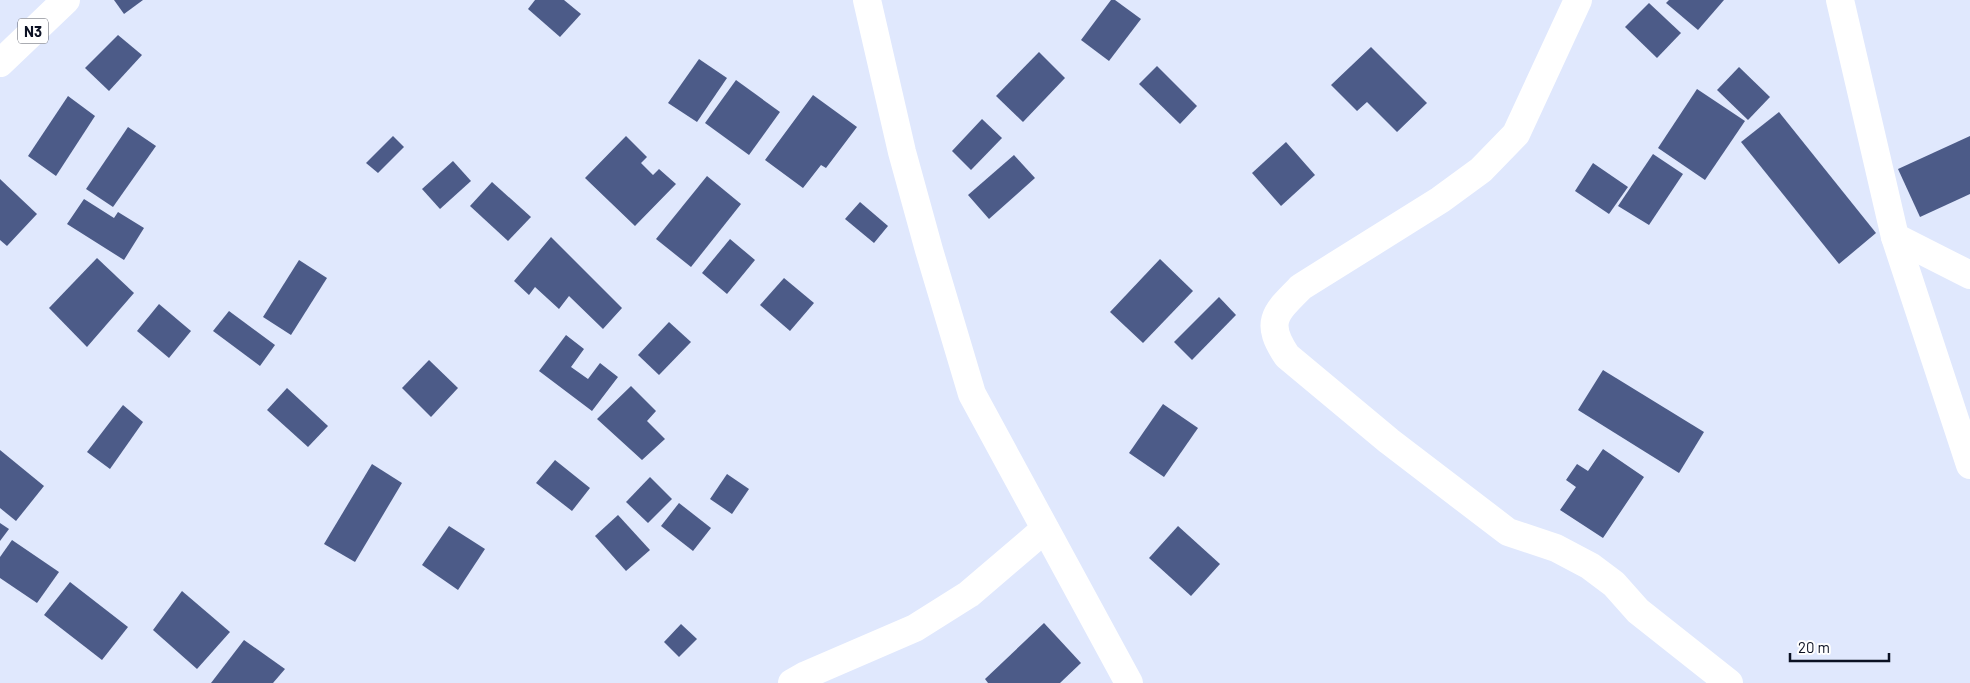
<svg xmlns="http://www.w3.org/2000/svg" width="1970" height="683" viewBox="0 0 1970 683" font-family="Barlow,sans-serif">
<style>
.building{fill:#4c5b88}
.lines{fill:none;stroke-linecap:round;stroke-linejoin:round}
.minor{stroke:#fff;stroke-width:28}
.major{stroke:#fff;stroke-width:28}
.labels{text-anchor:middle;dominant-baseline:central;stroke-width:5;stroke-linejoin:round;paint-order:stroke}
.shield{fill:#fff;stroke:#545865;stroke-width:1}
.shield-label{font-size:15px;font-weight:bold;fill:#0b1123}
</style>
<rect width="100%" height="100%" fill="#e0e8fd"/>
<!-- building -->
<g class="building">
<polygon points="114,0 143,0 124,14"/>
<polygon points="535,0 564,0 581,14 560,37 528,9"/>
<polygon points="1111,0 1115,0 1141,19 1109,61 1081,40"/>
<polygon points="1669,0 1724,0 1698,30 1666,3"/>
<polygon points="1649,3 1681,33 1657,58 1625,27"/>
<polygon points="118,35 142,55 109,91 85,68"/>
<polygon points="1371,47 1427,103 1397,132 1367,102 1357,111 1331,85"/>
<polygon points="1039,52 1065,78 1023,122 996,96"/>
<polygon points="699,59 727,78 697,122 668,103"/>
<polygon points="1157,66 1197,106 1180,124 1139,84"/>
<polygon points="1739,67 1770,97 1748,120 1717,90"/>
<polygon points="736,80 780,112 749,155 705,123"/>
<polygon points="1697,89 1745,121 1705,180 1658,148"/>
<polygon points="813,95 857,127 826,168 821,165 803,188 765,160"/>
<polygon points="68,96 95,116 56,176 28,156"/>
<polygon points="1779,112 1876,233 1839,264 1741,142"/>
<polygon points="982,119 1002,138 971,170 952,151"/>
<polygon points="128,127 156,146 113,207 86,189"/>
<polygon points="393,136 404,147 378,173 366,163"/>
<polygon points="626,136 647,157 641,163 653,175 659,169 676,184 635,226 585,178"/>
<polygon points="1970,136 1970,194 1920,217 1898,169"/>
<polygon points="1286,142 1315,175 1281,206 1252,173"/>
<polygon points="1653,154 1683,174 1649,225 1618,206"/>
<polygon points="1014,155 1035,178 989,219 968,195"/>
<polygon points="453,161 471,181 440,209 422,189"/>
<polygon points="1593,163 1628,187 1609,214 1575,191"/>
<polygon points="707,176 741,204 691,267 656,239"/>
<polygon points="0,179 37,214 7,246 0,240"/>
<polygon points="492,182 531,217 508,241 470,206"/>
<polygon points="84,199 114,218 118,212 144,228 124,260 67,224"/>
<polygon points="860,202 888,226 874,243 845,219"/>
<polygon points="551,237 622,308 603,329 569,296 559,309 535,287 529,295 514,281"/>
<polygon points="730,239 755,260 727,294 702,273"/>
<polygon points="97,258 134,293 87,347 49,308"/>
<polygon points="1160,259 1193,291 1143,343 1110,312"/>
<polygon points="299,260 327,278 291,335 263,317"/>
<polygon points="784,278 814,303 790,331 760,305"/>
<polygon points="1219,297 1236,315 1192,360 1174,342"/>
<polygon points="159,304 191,331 169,358 137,331"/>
<polygon points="229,311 275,345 260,366 213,331"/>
<polygon points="669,322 691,342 659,375 638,355"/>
<polygon points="566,335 584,349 571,367 588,379 600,363 618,377 592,411 539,371"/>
<polygon points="429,360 458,388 431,417 402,388"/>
<polygon points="1603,370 1704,432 1679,473 1578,410"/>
<polygon points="631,386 656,411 647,421 665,439 642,460 597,419"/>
<polygon points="287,388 328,426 308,447 267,410"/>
<polygon points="1163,404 1198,428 1164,477 1129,453"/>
<polygon points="123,405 143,422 110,469 87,452"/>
<polygon points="1603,449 1644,477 1603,538 1560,510 1576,487 1566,480 1577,464 1588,471"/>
<polygon points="0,450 44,486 16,521 0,508"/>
<polygon points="555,460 590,488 572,511 536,483"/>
<polygon points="372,464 402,483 355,562 324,544"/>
<polygon points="727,474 749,489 732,514 710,499"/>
<polygon points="650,477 672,499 648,523 626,502"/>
<polygon points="679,503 711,528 693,551 661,526"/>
<polygon points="618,515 650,550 626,571 595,536"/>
<polygon points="0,523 9,529 0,541"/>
<polygon points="449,526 485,549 458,590 422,565"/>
<polygon points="1178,526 1220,564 1191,596 1149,558"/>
<polygon points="12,540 59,572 37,603 0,578 0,557"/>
<polygon points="70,582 128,627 102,660 44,615"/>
<polygon points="182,591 230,632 197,669 153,630"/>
<polygon points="1044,623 1081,663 1060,683 988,683 985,679"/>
<polygon points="681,624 697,639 679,657 664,642"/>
<polygon points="244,640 285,669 273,683 211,683"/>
</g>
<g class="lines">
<!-- minor -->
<g class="minor">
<polyline points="867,0 902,152 929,250 972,394 1129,683"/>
<path d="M1578 0 1516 134 1481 170 1440 200 1301 287C1275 313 1264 322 1287 356L1389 441 1508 532 1556 548 1590 566 1614 584 1638 611 1729 683"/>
<polyline points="1840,0 1895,237 1970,465"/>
<polyline points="1895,237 1970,275"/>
<polyline points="792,683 806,675 915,628 969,594 1045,529"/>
</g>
<!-- major -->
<polyline class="major" points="0,63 66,0"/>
</g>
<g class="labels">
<!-- shield labels -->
<rect class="shield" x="18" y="18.5" width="30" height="25" rx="4"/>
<g class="shield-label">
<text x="33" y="31">N3</text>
</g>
</g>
<!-- scale -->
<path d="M1790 653v8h99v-8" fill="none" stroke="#0b1123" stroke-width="2.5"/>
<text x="1798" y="653" font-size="15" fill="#0b1123" stroke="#ffffff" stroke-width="4" paint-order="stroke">20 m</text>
</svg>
